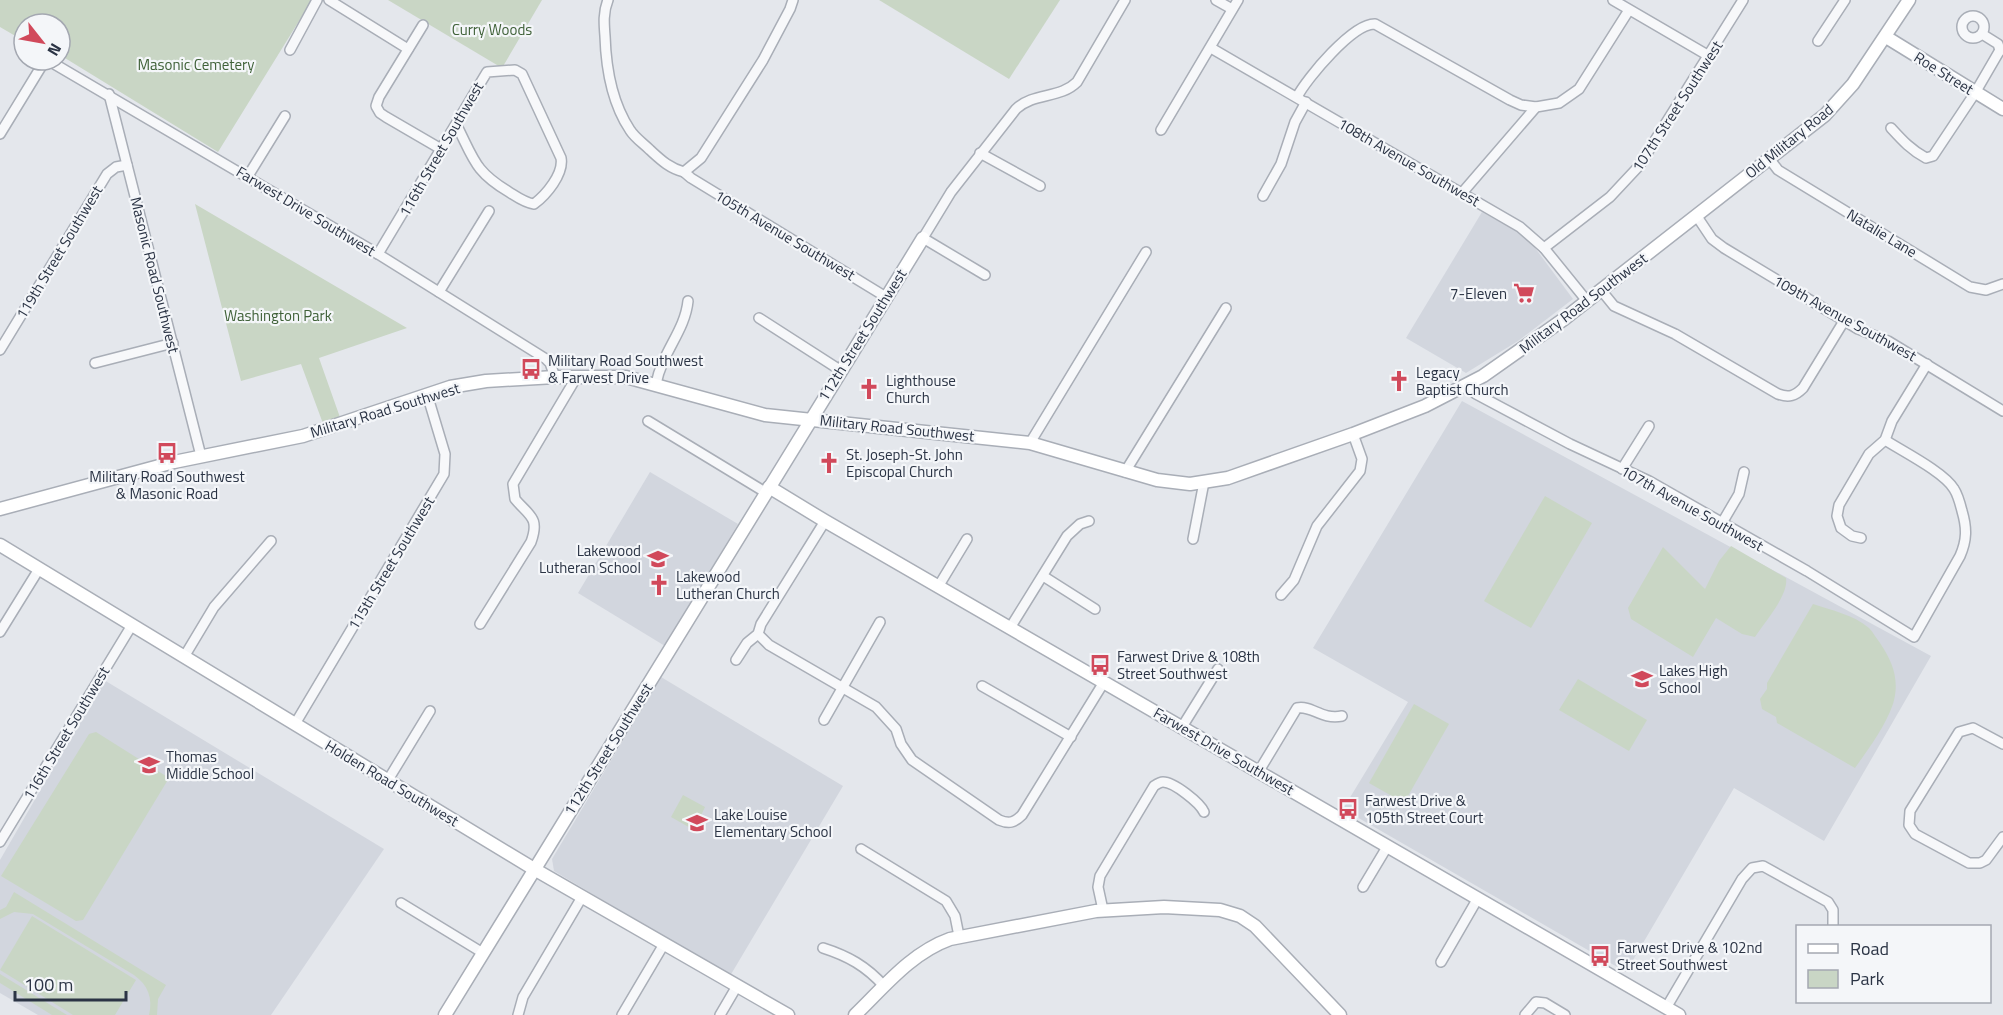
<svg xmlns="http://www.w3.org/2000/svg" width="2003" height="1015" viewBox="0 0 2003 1015" font-family="'Titillium Web',sans-serif">
<style>
.built{fill:#d2d6de}
.green{fill:#c9d6c5}
.lines{fill:none;stroke-linecap:round;stroke-linejoin:round}
.street-casing{stroke:#a9aeb7;stroke-width:12}
.secondary-casing{stroke:#a9aeb7;stroke-width:15}
.street{stroke:#f7f8fa;stroke-width:9}
.secondary{stroke:#fff;stroke-width:12}
.labels{text-anchor:middle;dominant-baseline:central;stroke-width:4.5;stroke-linejoin:round;paint-order:stroke}
.park-label{font-size:15px;fill:#3f6138;stroke:#f4f6f9}
.street-label{font-size:15px;fill:#2b3445;stroke:#f4f6f9}
.poi-label{font-size:15px;fill:#2b3445;stroke:#f4f6f9;text-anchor:start}
</style>
<rect width="100%" height="100%" fill="#e4e7ec"/>
<!-- built -->
<g class="built">
<polygon points="1482,212 1527,237 1573,299 1518,341 1466,373 1406,338"/>
<polygon points="1462,401 1931,656 1824,841 1734,788 1626,972 1343,809 1408,702 1313,648"/>
<polygon points="650,472 738,524 665,646 578,593"/>
<polygon points="661,677 843,786 730,976 554,871 552,859"/>
<polygon points="104,680 384,849 271,1015 38,1015 0,993 0,860"/>
</g>
<!-- green -->
<g class="green">
<polygon points="0,0 312,0 218,152 60,55 60,24 24,24 24,41 0,27"/>
<polygon points="388,0 542,0 502,68"/>
<polygon points="879,0 1060,0 1009,79"/>
<polygon points="195,204 407,328 319,358 342,423 325,429 301,364 241,381"/>
<polygon points="1545,496 1592,523 1531,628 1484,601"/>
<path d="M1731 546 1786 578C1789 595 1764 623 1755 637L1742 634 1716 618 1693 657 1631 619 1628 608 1663 547 1705 589 1719 561Z"/>
<path d="M1813 604C1831 610 1854 615 1869 628 1873 632 1876 638 1880 643 1893 662 1900 681 1893 704 1885 727 1869 748 1855 768L1777 723 1776 717 1762 709 1760 699 1767 689V683Z"/>
<polygon points="1578,679 1647,720 1629,751 1559,710"/>
<polygon points="1414,704 1449,724 1404,803 1369,783"/>
<polygon points="96,732 169,778 83,920 76,921 1,876 89,734"/>
<polygon points="683,795 705,807 694,830 671,817"/>
<path d="M14 892 166 985 158 999 157 1015H149C153 998 148 985 134 975L33 914 14 912 0 919V910L6 907Z"/>
<polygon points="32,916 136,980 115,1015 73,1015 0,970"/>
<polygon points="0,974 67,1015 52,1015 0,983"/>
</g>
<g class="lines">
<defs>
<g id="street">
<polyline points="329,0 408,49"/>
<path d="M608 0C603 12 604 24 605 36 606 68 612 103 630 130 635 138 643 143 650 150 661 160 669 168 684 172L701 158 763 60 790 9 793 0"/>
<polyline points="1216,0 1232,9"/>
<polyline points="1613,0 1709,56"/>
<circle cx="1973" cy="27" r="11"/>
<polyline points="423,25 379,97 376,106 380,113 386,117 441,149"/>
<polyline points="1982,34 1998,44 2000,50 2003,50"/>
<polyline points="1818,41 1845,0"/>
<polyline points="1211,48 1520,227 1544,248 1587,301"/>
<polyline points="290,50 317,0"/>
<polyline points="109,94 201,456"/>
<path d="M1297 97C1307 78 1353 23 1375 24L1510 100 1521 105 1536 107"/>
<path d="M1891 128C1902 140 1911 150 1926 158L1933 156 1975 93 2000 50"/>
<polyline points="1161,130 1238,0"/>
<polyline points="0,134 44,62 51,62 378,254 546,359 550,363 555,377"/>
<polyline points="980,153 1040,186"/>
<polyline points="1768,157 1778,170 1970,287 1986,290 2003,284"/>
<polyline points="684,172 691,178 886,297"/>
<polyline points="248,176 285,116"/>
<polyline points="1462,193 1536,107 1559,103 1579,89 1629,10"/>
<polyline points="1263,196 1281,164 1295,122 1306,102"/>
<polyline points="1696,215 1712,239 1724,248 1858,329 1888,341 2003,411"/>
<polyline points="1544,248 1610,197 1639,166 1743,0"/>
<path d="M378 254 487 72 515 70 522 74 561 158C564 174 546 195 534 204 525 203 517 197 509 192 474 171 474 159 456 124"/>
<path d="M985 275 923 238 951 192 1016 109C1034 92 1060 99 1077 82L1125 0"/>
<path d="M1601 290 1614 306 1675 334 1778 394C1789 398 1795 396 1803 388L1844 321"/>
<polyline points="439,292 489,211"/>
<polyline points="759,318 840,370"/>
<polyline points="0,350 107,174 116,167 127,165"/>
<polyline points="95,363 173,343"/>
<path d="M656 384C662 352 685 331 688 301"/>
<path d="M1466 386 1476 394 1570 444 1649 481 1807 571 1914 637 1960 556C1967 540 1967 528 1962 511 1960 503 1958 495 1954 489 1944 472 1902 451 1885 440"/>
<polyline points="648,421 765,492"/>
<polyline points="1030,443 1146,252"/>
<polyline points="1622,469 1649,426"/>
<polyline points="1125,472 1226,308"/>
<polyline points="1722,523 1739,494 1744,472"/>
<polyline points="1861,538 1852,536 1841,528 1837,516 1839,505 1869,454 1885,440 1892,421 1927,364"/>
<polyline points="1193,539 1204,482"/>
<polyline points="1043,576 1095,609"/>
<polyline points="938,587 967,539"/>
<polyline points="1281,595 1294,580 1317,526 1360,471 1362,459 1353,434"/>
<path d="M480 624 531 542C540 517 529 516 515 499L513 484 576 378"/>
<polyline points="1010,628 1067,536 1080,524 1089,521"/>
<polyline points="0,632 39,569"/>
<path d="M758 634 769 645 876 707 896 729 901 744 912 760 999 820C1009 824 1014 823 1022 815L1104 682"/>
<polyline points="184,657 214,607 271,541"/>
<polyline points="736,660 747,643 758,634 761,624 825,521"/>
<polyline points="982,686 1071,737"/>
<polyline points="824,720 880,622"/>
<polyline points="295,724 444,474 445,454 427,394"/>
<polyline points="1182,727 1218,669"/>
<polyline points="2003,744 1973,728 1959,732 1910,811 1909,825 1915,834 1969,863 1980,863 1986,860 2003,837"/>
<path d="M1259 771 1297 708C1312 705 1321 720 1342 716"/>
<polyline points="388,780 430,711"/>
<polyline points="0,842 132,625"/>
<polyline points="861,849 946,901 955,916 959,936"/>
<polyline points="1363,887 1387,847"/>
<polyline points="401,903 483,953"/>
<path d="M1103 910 1098 887 1100 876 1154 786C1157 784 1160 782 1163 782 1174 782 1200 803 1204 812"/>
<path d="M823 948C848 956 866 966 884 986"/>
<polyline points="1441,962 1478,898"/>
<polyline points="1666,1008 1742,879 1752,868 1763,866 1828,902 1833,910 1833,926"/>
<polyline points="518,1015 523,997 582,897"/>
<polyline points="622,1015 664,944"/>
<polyline points="720,1015 737,986"/>
<polyline points="1525,1015 1536,1002 1545,1003 1565,1015"/>
</g>
<g id="secondary">
<polyline points="1886,37 2003,109"/>
<polyline points="769,487 825,521 1679,1015"/>
<polyline points="0,509 174,462 303,436 450,387 486,381 555,377 626,377 765,415 1030,443 1157,480 1190,484 1228,478 1353,434 1425,406 1483,376 1564,319 1825,115 1853,84 1909,0"/>
<polyline points="0,545 534,869 788,1015"/>
<polyline points="445,1015 923,238"/>
<path d="M855 1015C884 987 911 953 950 939L1096 911 1164 907 1220 910 1240 916 1255 926 1340 1015"/>
</g>
</defs>
<!-- street casing -->
<use href="#street" class="street-casing"/>
<!-- secondary casing -->
<use href="#secondary" class="secondary-casing"/>
<!-- street -->
<use href="#street" class="street"/>
<!-- secondary -->
<use href="#secondary" class="secondary"/>
</g>
<!-- icons -->
<defs>
<symbol id="supermarket-bare" viewBox="-9 -9 18 18"><path d="M-6-5.5h2.5l.6 2H6L4.5 2H-2.5L-4.4-4H-6ZM-1.5 3.2a1.3 1.3 0 1 0 .1 0ZM3 3.2a1.3 1.3 0 1 0 .1 0Z" fill="#d1495b" stroke="#f4f6f9" stroke-width="2.5" paint-order="stroke"/></symbol>
<symbol id="bus-bare" viewBox="-9 -9 18 18"><path d="M-5-6H5V4H4V6H2V4H-2V6H-4V4H-5ZM-3.5-4V0h7V-4ZM-3.5 1.2v1.5H-2V1.2ZM2 1.2v1.5H3.5V1.2Z" fill="#d1495b" stroke="#f4f6f9" stroke-width="2.5" paint-order="stroke"/></symbol>
<symbol id="church-bare" viewBox="-9 -9 18 18"><path d="M-1.2-6h2.4v3.5h3.3v2.4h-3.3V6h-2.4V-.1h-3.3v-2.4h3.3Z" fill="#d1495b" stroke="#f4f6f9" stroke-width="2.5" paint-order="stroke"/></symbol>
<symbol id="school-bare" viewBox="-9 -9 18 18"><path d="M0-5L7-2L0 1L-7-2ZM-4 1L0 2.5L4 1V4Q0 6-4 4Z" fill="#d1495b" stroke="#f4f6f9" stroke-width="2.5" paint-order="stroke"/></symbol>
</defs>
<g fill-rule="evenodd">
<use href="#supermarket-bare" x="1509" y="278" width="30" height="30"/>
<use href="#bus-bare" x="516" y="354" width="30" height="30"/>
<use href="#church-bare" x="1384" y="366" width="30" height="30"/>
<use href="#church-bare" x="854" y="374" width="30" height="30"/>
<use href="#bus-bare" x="152" y="438" width="30" height="30"/>
<use href="#church-bare" x="814" y="448" width="30" height="30"/>
<use href="#school-bare" x="643" y="544" width="30" height="30"/>
<use href="#church-bare" x="644" y="570" width="30" height="30"/>
<use href="#bus-bare" x="1085" y="650" width="30" height="30"/>
<use href="#school-bare" x="1627" y="664" width="30" height="30"/>
<use href="#school-bare" x="134" y="750" width="30" height="30"/>
<use href="#bus-bare" x="1333" y="794" width="30" height="30"/>
<use href="#school-bare" x="682" y="808" width="30" height="30"/>
<use href="#bus-bare" x="1585" y="941" width="30" height="30"/>
</g>
<g class="labels">
<!-- park labels -->
<g class="park-label">
<text x="492" y="29">Curry Woods</text>
<text x="196" y="64">Masonic Cemetery</text>
<text x="278" y="315">Washington Park</text>
</g>
<!-- street labels -->
<g class="street-label">
<text transform="translate(1944 73) rotate(32)">Roe Street</text>
<text transform="translate(1677 106) rotate(-57)">107th Street Southwest</text>
<text transform="translate(1789 141) rotate(-39)">Old Military Road</text>
<text transform="translate(441 149) rotate(-60)">116th Street Southwest</text>
<text transform="translate(1409 162) rotate(30)">108th Avenue Southwest</text>
<text transform="translate(306 211) rotate(31)">Farwest Drive Southwest</text>
<text transform="translate(1882 233) rotate(31)">Natalie Lane</text>
<text transform="translate(785 235) rotate(31)">105th Avenue Southwest</text>
<text transform="translate(59 252) rotate(-59)">119th Street Southwest</text>
<text transform="translate(155 275) rotate(76)">Masonic Road Southwest</text>
<text transform="translate(1583 303) rotate(-37)">Military Road Southwest</text>
<text transform="translate(1845 318) rotate(29)">109th Avenue Southwest</text>
<text transform="translate(862 335) rotate(-58)">112th Street Southwest</text>
<text transform="translate(385 410) rotate(-17)">Military Road Southwest</text>
<text transform="translate(897 428) rotate(6)">Military Road Southwest</text>
<text transform="translate(1692 508) rotate(29)">107th Avenue Southwest</text>
<text transform="translate(391 563) rotate(-59)">115th Street Southwest</text>
<text transform="translate(66 733) rotate(-59)">116th Street Southwest</text>
<text transform="translate(608 749) rotate(-58)">112th Street Southwest</text>
<text transform="translate(1224 751) rotate(30)">Farwest Drive Southwest</text>
<text transform="translate(392 783) rotate(31)">Holden Road Southwest</text>
</g>
<!-- poi labels -->
<g class="poi-label">
<text x="1507" y="293" text-anchor="end">7-Eleven</text>
<text x="548" y="360">Military Road Southwest<tspan x="548" dy="17">&amp; Farwest Drive</tspan></text>
<text x="1416" y="372">Legacy<tspan x="1416" dy="17">Baptist Church</tspan></text>
<text x="886" y="380">Lighthouse<tspan x="886" dy="17">Church</tspan></text>
<text x="846" y="454">St. Joseph-St. John<tspan x="846" dy="17">Episcopal Church</tspan></text>
<text x="167" y="476" text-anchor="middle">Military Road Southwest<tspan x="167" dy="17">&amp; Masonic Road</tspan></text>
<text x="641" y="550" text-anchor="end">Lakewood<tspan x="641" dy="17">Lutheran School</tspan></text>
<text x="676" y="576">Lakewood<tspan x="676" dy="17">Lutheran Church</tspan></text>
<text x="1117" y="656">Farwest Drive &amp; 108th<tspan x="1117" dy="17">Street Southwest</tspan></text>
<text x="1659" y="670">Lakes High<tspan x="1659" dy="17">School</tspan></text>
<text x="166" y="756">Thomas<tspan x="166" dy="17">Middle School</tspan></text>
<text x="1365" y="800">Farwest Drive &amp;<tspan x="1365" dy="17">105th Street Court</tspan></text>
<text x="714" y="814">Lake Louise<tspan x="714" dy="17">Elementary School</tspan></text>
<text x="1617" y="947">Farwest Drive &amp; 102nd<tspan x="1617" dy="17">Street Southwest</tspan></text>
</g>
</g>
<!-- legend -->
<rect x="1796" y="925" width="195" height="78" fill="#f4f6f9" stroke="#a4a8b1" stroke-width="1.5"/>
<rect x="1808" y="944" width="30" height="9" fill="#ffffff" stroke="#a4a8b1" stroke-width="1.5"/>
<text x="1850" y="955" font-size="18" fill="#2b3445">Road</text>
<rect x="1808" y="970" width="30" height="18" fill="#c9d6c5" stroke="#a4a8b1" stroke-width="1.5"/>
<text x="1850" y="985" font-size="18" fill="#2b3445">Park</text>
<!-- north arrow -->
<g transform="translate(42 42) rotate(121)"><circle r="28" fill="#f4f6f9" stroke="#a4a8b1" stroke-width="1.5"/>
<path d="M0-4.5L10 22L0 15L-10 22Z" fill="#d1495b"/>
<text y="-9" font-size="16" font-weight="bold" text-anchor="middle" fill="#2b3445">N</text>
</g>
<!-- scale -->
<path d="M15 991v9h111v-9" fill="none" stroke="#2b3445" stroke-width="3"/>
<text x="24" y="991" font-size="18" fill="#2b3445" stroke="#f4f6f9" stroke-width="4.5" paint-order="stroke">100 m</text>
</svg>
